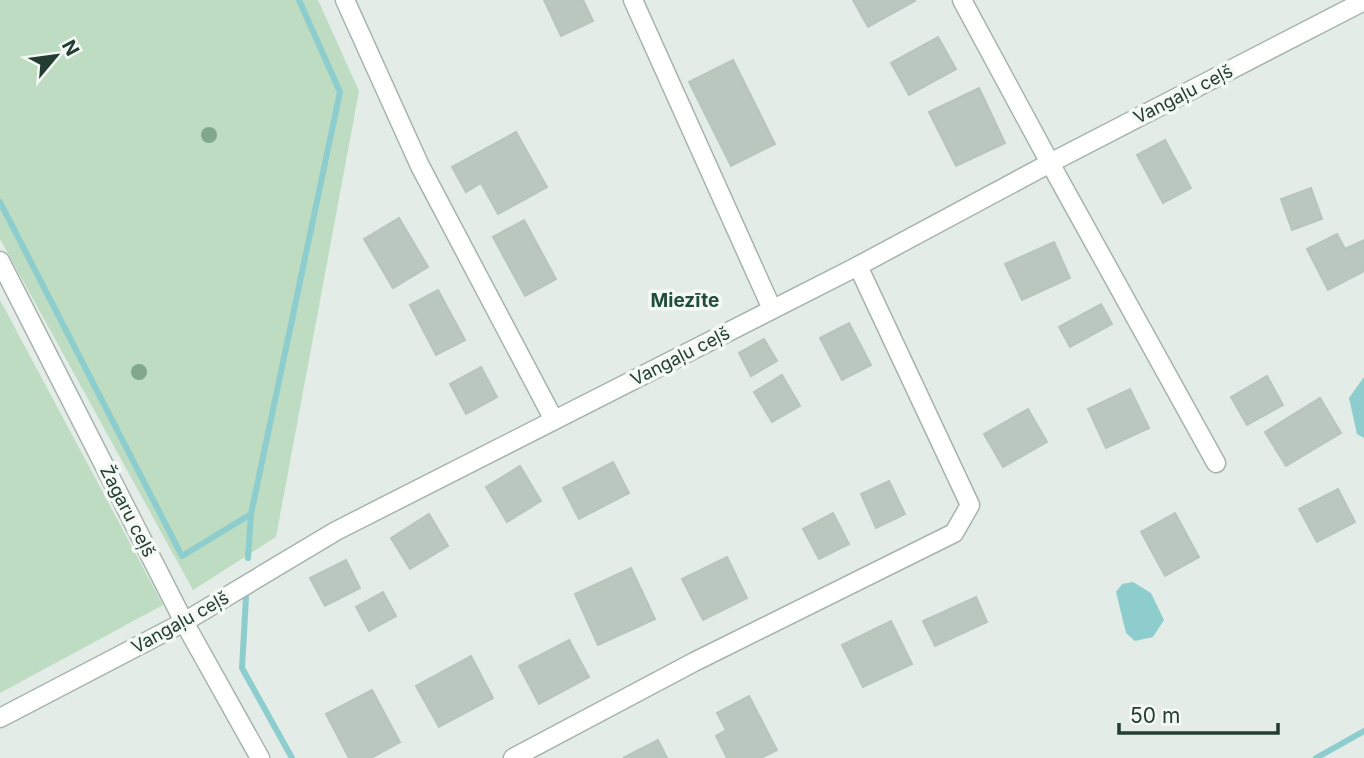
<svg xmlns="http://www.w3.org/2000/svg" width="1364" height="758" viewBox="0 0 1364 758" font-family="Inter,sans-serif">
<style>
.green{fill:#bddcc1}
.water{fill:#8ecdce}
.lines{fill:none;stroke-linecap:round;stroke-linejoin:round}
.stream{stroke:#8ecdce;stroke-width:6}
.building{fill:#b9c7bf;stroke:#b6c6bd;stroke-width:2}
.street-casing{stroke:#a6b4ad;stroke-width:21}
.street{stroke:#fff;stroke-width:18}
.tree{fill:#81a88b}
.labels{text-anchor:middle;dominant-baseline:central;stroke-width:7;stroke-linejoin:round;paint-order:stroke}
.street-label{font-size:18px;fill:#243d32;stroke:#f4f9f5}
.neighbourhood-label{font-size:19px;font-weight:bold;fill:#214e3c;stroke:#f4f9f5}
</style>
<rect width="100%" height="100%" fill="#e3ece7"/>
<!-- green -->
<g class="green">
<polygon points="0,0 318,0 359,91 276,537 193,590 0,239"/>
<polygon points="0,300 163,605 0,693"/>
</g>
<!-- water -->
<g class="water">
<polygon points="1364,377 1364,438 1357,434 1349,398"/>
<polygon points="1133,582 1151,593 1164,620 1153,637 1135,641 1126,633 1116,592 1122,584"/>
</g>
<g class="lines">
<!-- stream -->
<g class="stream">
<polyline points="0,202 182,556 251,514"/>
<polyline points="248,558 251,514 340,92 299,0"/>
<polyline points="246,597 242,668 292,758"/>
<polyline points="1316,758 1364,731"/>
</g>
</g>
<!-- building -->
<g class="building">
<polygon points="544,0 583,0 593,21 561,36"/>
<polygon points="853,0 915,0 915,1 868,27"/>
<polygon points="938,37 956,69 909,95 891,63"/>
<polygon points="733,60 775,144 731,166 689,82"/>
<polygon points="979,88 1005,143 956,166 929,112"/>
<polygon points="516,132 547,187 498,214 481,183 466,192 452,167"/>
<polygon points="1165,140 1191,188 1163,203 1137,155"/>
<polygon points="1311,188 1322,219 1292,230 1281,199"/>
<polygon points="399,218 428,267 393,288 364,239"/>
<polygon points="524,220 556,279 525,296 493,237"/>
<polygon points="1337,234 1345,249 1364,240 1364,271 1328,290 1307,249"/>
<polygon points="1054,242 1070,278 1022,300 1005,264"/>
<polygon points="438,290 465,340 436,355 410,305"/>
<polygon points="1101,304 1112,324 1070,347 1059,327"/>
<polygon points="849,323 871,365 842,380 820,338"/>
<polygon points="764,339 777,361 751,376 739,353"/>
<polygon points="481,367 497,397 466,414 450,384"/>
<polygon points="782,375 800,406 772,422 754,392"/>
<polygon points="1267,376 1283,405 1247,425 1231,397"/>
<polygon points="1130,389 1149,428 1106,448 1088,409"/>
<polygon points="1320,398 1341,433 1286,466 1265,432"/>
<polygon points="1028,409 1047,442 1003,467 984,434"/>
<polygon points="613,462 629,493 579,519 563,488"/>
<polygon points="520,466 541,501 507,522 486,487"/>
<polygon points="889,481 905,514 876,528 861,494"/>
<polygon points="1338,489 1355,522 1317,542 1299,509"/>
<polygon points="833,513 849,544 819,559 803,529"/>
<polygon points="1175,513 1199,557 1165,576 1141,532"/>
<polygon points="429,514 448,546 410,569 391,538"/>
<polygon points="727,557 747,598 703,620 682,579"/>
<polygon points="346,560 360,588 325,606 310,578"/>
<polygon points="631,568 655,619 598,645 575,594"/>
<polygon points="383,592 396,616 369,631 356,607"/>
<polygon points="976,597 987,622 935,646 923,621"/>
<polygon points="891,621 912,664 863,687 842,645"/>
<polygon points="569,640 589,677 539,704 519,666"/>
<polygon points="471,656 493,698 439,727 416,686"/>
<polygon points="372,690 400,742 371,758 349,758 326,714"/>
<polygon points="749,696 777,750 761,758 727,758 716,736 726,730 717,713"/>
<polygon points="658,740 667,758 623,758"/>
</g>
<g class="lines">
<defs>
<g id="street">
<polyline points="345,0 420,166 554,420"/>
<polyline points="633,0 772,309"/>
<polyline points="962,0 1050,163 1216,463"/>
<polyline points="0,261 184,622 260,758"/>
<polyline points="0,718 184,622 336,531 858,266 1050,163 1364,1"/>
<polyline points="513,758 694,662 954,533 970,505 858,266"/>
</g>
</defs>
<!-- street casing -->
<use href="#street" class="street-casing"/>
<!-- street -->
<use href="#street" class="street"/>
</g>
<!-- trees -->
<g class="tree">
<circle cx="209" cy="135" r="8"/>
<circle cx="139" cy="372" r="8"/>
</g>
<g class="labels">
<!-- street labels -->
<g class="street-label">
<text transform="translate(1183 94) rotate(-27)">Vangaļu ceļš</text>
<text transform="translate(680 356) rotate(-27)">Vangaļu ceļš</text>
<text transform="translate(128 511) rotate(63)">Žagaru ceļš</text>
<text transform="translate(180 622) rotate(-29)">Vangaļu ceļš</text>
</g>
<!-- neighbourhood labels -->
<g class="neighbourhood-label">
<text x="685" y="300">Miezīte</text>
</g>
</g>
<!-- north arrow -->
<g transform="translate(56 56) rotate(61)" stroke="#f4f9f5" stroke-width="5" paint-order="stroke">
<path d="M0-5L12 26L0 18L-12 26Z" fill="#243d32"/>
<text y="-10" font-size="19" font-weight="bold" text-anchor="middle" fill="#243d32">N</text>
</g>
<!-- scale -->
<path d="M1119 723v10h159v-10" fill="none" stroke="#243d32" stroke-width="3.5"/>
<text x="1130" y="723" font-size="21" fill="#243d32" stroke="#f4f9f5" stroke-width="5" paint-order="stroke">50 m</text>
</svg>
